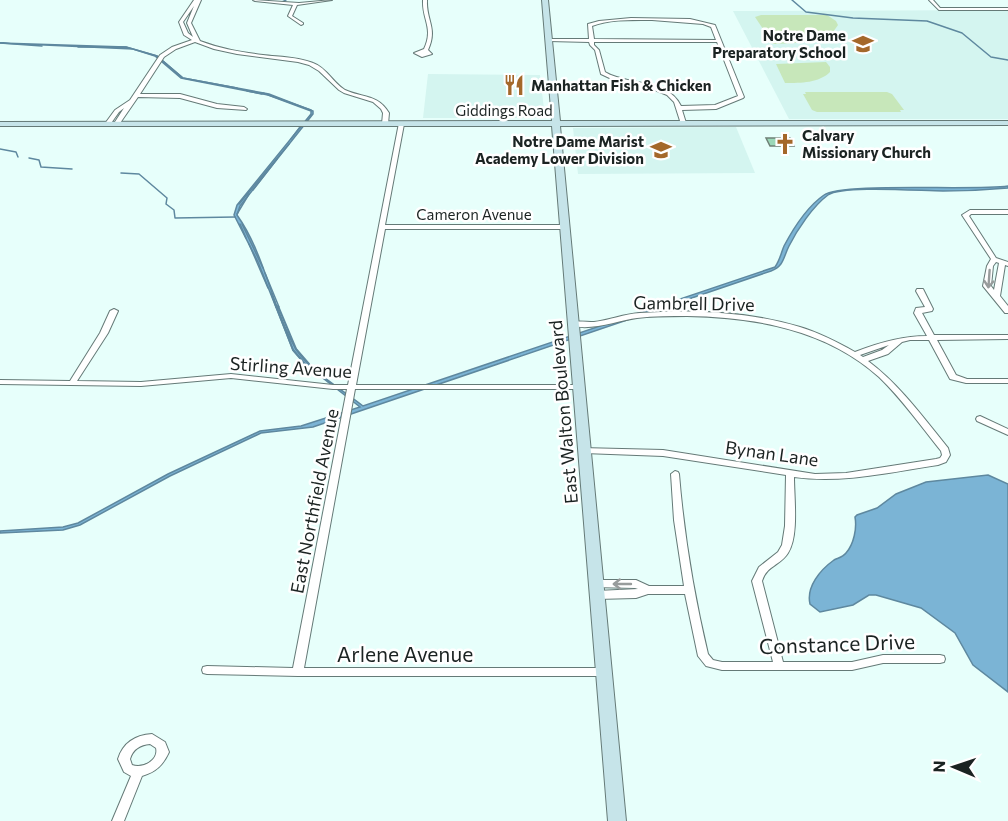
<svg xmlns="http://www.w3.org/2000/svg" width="1008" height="821" viewBox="0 0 1008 821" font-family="Commissioner,sans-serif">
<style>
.built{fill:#d4f5f0}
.green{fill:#c7e7ba}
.water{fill:#7bb4d5;stroke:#5e889f;stroke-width:1.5}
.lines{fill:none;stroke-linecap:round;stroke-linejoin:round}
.stream-far1{stroke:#5e889f;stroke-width:1.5}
.stream{stroke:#5e889f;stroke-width:2}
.building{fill:#9bd8b8;stroke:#6f8076;stroke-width:1.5}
.street-casing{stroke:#657a77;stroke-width:2}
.secondary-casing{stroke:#657a77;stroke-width:2}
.street{fill:#fff;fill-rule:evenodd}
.secondary{fill:#c6e4e9;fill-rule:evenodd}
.oneway{stroke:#989c9c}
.labels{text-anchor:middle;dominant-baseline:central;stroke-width:5;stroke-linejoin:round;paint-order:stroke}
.far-poi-label{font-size:15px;font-weight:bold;fill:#1b2322;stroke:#fff;text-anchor:end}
.far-street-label{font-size:15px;fill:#1b2322;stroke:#fff}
.street-label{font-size:18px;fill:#1b2322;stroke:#fff}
.near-street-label{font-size:21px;fill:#1b2322;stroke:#fff}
</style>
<rect width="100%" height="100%" fill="#e7fffb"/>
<!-- built -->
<g class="built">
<polygon points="1008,10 1008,119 789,119 733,11"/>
<polygon points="428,74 540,75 545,118 423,118"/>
<polygon points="736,127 755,173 578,174 573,128"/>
</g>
<!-- green -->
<g class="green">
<polygon points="761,15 827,15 836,21 838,25 831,35 796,43 773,44 755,17"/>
<path d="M826 62 830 67V72C819 83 801 83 785 83L776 64Z"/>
<polygon points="805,92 887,92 892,94 904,110 900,110 901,112 817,112 812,110 803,94 806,94"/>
</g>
<!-- water -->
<g class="water">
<path d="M0 43 126 47 157 56 183 78 269 94 313 111V114L240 206 237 215C265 254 272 308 296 349 309 370 344 391 363 406L775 267C780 260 781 253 784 246 793 229 808 206 824 195 841 182 974 191 1008 186V188C986 190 965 191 943 191 921 191 843 185 828 195 813 206 797 230 789 246 783 258 784 266 771 271L313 427 261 433 170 476 80 525 63 530 0 533V531L63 527 78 523 168 474 260 431 301 426 360 407 306 365 293 350 258 262 234 215 237 205 311 114V111L268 95 181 78 155 56 133 49Z"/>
<path d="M988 475 1008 484V692L973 665 955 633 921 608 876 595H869L853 605 820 612 810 604C806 587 820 570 834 560 838 558 843 557 846 553 854 544 857 528 855 517L857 515 877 508 896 494 926 482Z"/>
</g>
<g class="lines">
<!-- stream-far1 -->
<g class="stream-far1">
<polyline points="792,0 806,12 853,18 927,21 962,33 991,57 1008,60"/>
<polyline points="282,2 286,0"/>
<polyline points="0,43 42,46"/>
<polyline points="78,47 126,47 157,56"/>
<polyline points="163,61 183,78 237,88"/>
<polyline points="247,91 262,94"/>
<polyline points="263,93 311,110"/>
<polyline points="291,139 300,127"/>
<polyline points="0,149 16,152 18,157"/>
<polyline points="29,158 39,160 41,167 72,169"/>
<polyline points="121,173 139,174 167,198 166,204 174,210 175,218 235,217"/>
<polyline points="253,190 277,159"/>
<polyline points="239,204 289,144"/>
<polyline points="237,214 249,194"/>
<polyline points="240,224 246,238"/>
<polyline points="242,224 263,268"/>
<polyline points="249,244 268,288"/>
<polyline points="265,273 279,307"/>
<polyline points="271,293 276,307"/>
</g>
<!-- stream -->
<g class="stream">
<polyline points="276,306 293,350 306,365"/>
<polyline points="278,306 296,349 309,364"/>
</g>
</g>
<!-- building -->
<polygon class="building" points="766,138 790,138 794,146 770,146"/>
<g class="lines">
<defs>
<g id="street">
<path d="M194 0H201L191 23 200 41C221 49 241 52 263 55 279 57 298 57 313 63 327 68 333 83 345 90 362 98 378 94 389 113L388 124 385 126 382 124 383 113 381 109 373 102 344 93 339 90 319 71 309 65 298 62 237 54 214 49 195 42 176 49 164 57 140 94H180L217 104 244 107 247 109 246 110 217 108 180 98 138 97 118 126 113 125 124 108 119 112 109 126H105L104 125 115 110 130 100 160 55 172 47 192 40 184 35 179 22ZM194 6 187 23 193 37 188 33 183 22Z"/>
<polygon points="253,0 299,3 332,0 297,5 292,16 303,23 303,24 301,25 288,16 293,5 255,1"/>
<path d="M423 0H427C426 21 438 28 428 50L432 54 422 57 414 53 424 49C434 28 422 20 423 0Z"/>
<polygon points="929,0 933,0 940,8 1008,8 1008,10 939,10"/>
<path d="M631 18 690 19 715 25 744 97 743 98 716 109 682 110 686 123 681 124 674 102 667 95 650 88 618 82 601 74 595 50 590 45 589 42 549 41 547 40 549 39H589L588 24 599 21ZM652 20 703 24 711 27 716 40 594 39 592 26C611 19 632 20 652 20ZM594 42H717L738 96 715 105 681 106C668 78 628 86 605 72L599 50 594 45Z"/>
<polygon points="399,123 404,124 385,225 566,225 569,227 566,229 385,229 356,385 579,385 583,387 579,389 355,389 304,668 603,668 607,669 608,672 607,675 603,676 298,676 207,674 203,673 202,670 203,667 207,666 293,668 347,389 333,389 231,378 141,386 0,384 0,380 70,381 100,333 110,311 114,309 118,311 108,333 77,381 141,382 231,374 333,385 348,385"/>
<path d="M970 210H1008V214H971L969 216 996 258 1008 262V266L1005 265 1000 296 1008 306V313H1005L983 286 987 266 991 259 962 215ZM996 262 999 263 994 290 991 286 993 266Z"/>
<path d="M917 289H923L933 309 932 311 922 313 934 335H1008V339L937 340 956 375 967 379H1008V383H966L950 379 929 340H910L902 342 888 354 868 361C900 385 923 417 948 448L950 455 946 462 938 465C891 472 842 484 794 477 794 498 799 536 788 553 780 566 767 565 762 581L783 662H852L883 655H940L944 656 945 659 944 662 940 663H883L852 670H722L706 666 698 656 685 594H648L636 598 597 599 593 598 592 595 593 592 597 591 638 589 635 588 592 587 591 584 592 581 596 580H636L649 586H684L674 520 671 474 675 471 678 472 679 474C684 535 694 595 708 654L713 660 722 662H773L752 581 759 567 778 552 782 545 785 526 786 475 663 456 584 453 580 450 581 448 663 450 815 474 846 473 936 459 940 458 942 455 941 451C921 426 902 399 879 377 827 330 756 317 687 316 671 316 654 316 637 318 620 320 585 333 570 324L571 322C579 321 587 322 594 322 610 320 624 314 640 313 693 309 750 312 800 327 820 333 837 342 855 352 878 343 901 336 927 336L914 313 916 308 925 307 916 291ZM889 345 882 350 863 357 860 355Z"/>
<polygon points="980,416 1008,429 1008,435 977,421 976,419 977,417"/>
<path d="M152 734 165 742 169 752C163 765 156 772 142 776L124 821H112L131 776 124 772 118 759C123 743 135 735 152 734ZM150 744 156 748C159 760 143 769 132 765L130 759C133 749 140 745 150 744Z"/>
</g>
<polygon id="secondary" points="542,0 548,0 560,121 1008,121 1008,125 560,126 626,821 608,821 552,126 0,126 0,122 552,121"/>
</defs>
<!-- street casing -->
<use href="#street" class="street-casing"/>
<!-- secondary casing -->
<use href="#secondary" class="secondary-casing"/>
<!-- street -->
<use href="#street" class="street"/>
<!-- secondary -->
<use href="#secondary" class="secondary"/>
</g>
<!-- one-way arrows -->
<defs><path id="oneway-shaft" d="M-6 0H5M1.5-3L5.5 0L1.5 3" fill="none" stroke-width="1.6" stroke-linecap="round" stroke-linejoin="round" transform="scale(1.5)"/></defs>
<g class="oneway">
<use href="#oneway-shaft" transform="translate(989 279) rotate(94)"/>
<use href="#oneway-shaft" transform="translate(622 584) rotate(-180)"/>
</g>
<!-- icons -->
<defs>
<symbol id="school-bare" viewBox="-9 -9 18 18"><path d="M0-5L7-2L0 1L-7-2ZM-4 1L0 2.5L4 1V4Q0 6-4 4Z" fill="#a4682a" stroke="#fff" stroke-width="2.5" paint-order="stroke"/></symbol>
<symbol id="restaurant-bare" viewBox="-9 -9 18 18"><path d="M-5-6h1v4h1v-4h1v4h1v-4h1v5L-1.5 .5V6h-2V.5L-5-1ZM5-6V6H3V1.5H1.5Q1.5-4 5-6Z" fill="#a4682a" stroke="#fff" stroke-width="2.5" paint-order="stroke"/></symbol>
<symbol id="church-bare" viewBox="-9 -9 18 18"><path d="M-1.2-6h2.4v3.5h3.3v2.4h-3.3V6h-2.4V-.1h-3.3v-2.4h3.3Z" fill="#a4682a" stroke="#fff" stroke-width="2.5" paint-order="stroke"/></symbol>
</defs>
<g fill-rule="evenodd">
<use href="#school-bare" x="848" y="29" width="30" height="30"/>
<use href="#restaurant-bare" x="499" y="70" width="30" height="30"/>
<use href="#church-bare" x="770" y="129" width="30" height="30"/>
<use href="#school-bare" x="646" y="135" width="30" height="30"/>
</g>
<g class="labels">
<!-- far-poi labels -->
<g class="far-poi-label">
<text x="846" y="35">Notre Dame<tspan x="846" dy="17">Preparatory School</tspan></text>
<text x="531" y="85" text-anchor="start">Manhattan Fish &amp; Chicken</text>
<text x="802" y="135" text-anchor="start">Calvary<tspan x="802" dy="17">Missionary Church</tspan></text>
<text x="644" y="141">Notre Dame Marist<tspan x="644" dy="17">Academy Lower Division</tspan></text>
</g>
<!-- far-street labels -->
<g class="far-street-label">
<text x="504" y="110">Giddings Road</text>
<text x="474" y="214">Cameron Avenue</text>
</g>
<!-- street labels -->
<g class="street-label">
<text transform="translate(694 303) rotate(1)">Gambrell Drive</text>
<text transform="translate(291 367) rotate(4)">Stirling Avenue</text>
<text transform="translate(563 412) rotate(-95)">East Walton Boulevard</text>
<text transform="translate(772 453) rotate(8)">Bynan Lane</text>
<text transform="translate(314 501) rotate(-79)">East Northfield Avenue</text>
</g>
<!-- near-street labels -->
<g class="near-street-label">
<text transform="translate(837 643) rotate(-2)">Constance Drive</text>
<text x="405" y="653">Arlene Avenue</text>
</g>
</g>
<!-- north arrow -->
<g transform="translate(954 767) rotate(272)" stroke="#ffffff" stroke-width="4.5" paint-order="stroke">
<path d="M0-4.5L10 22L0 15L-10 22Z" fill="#1b2322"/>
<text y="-9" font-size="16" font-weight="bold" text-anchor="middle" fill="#1b2322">N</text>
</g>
</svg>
